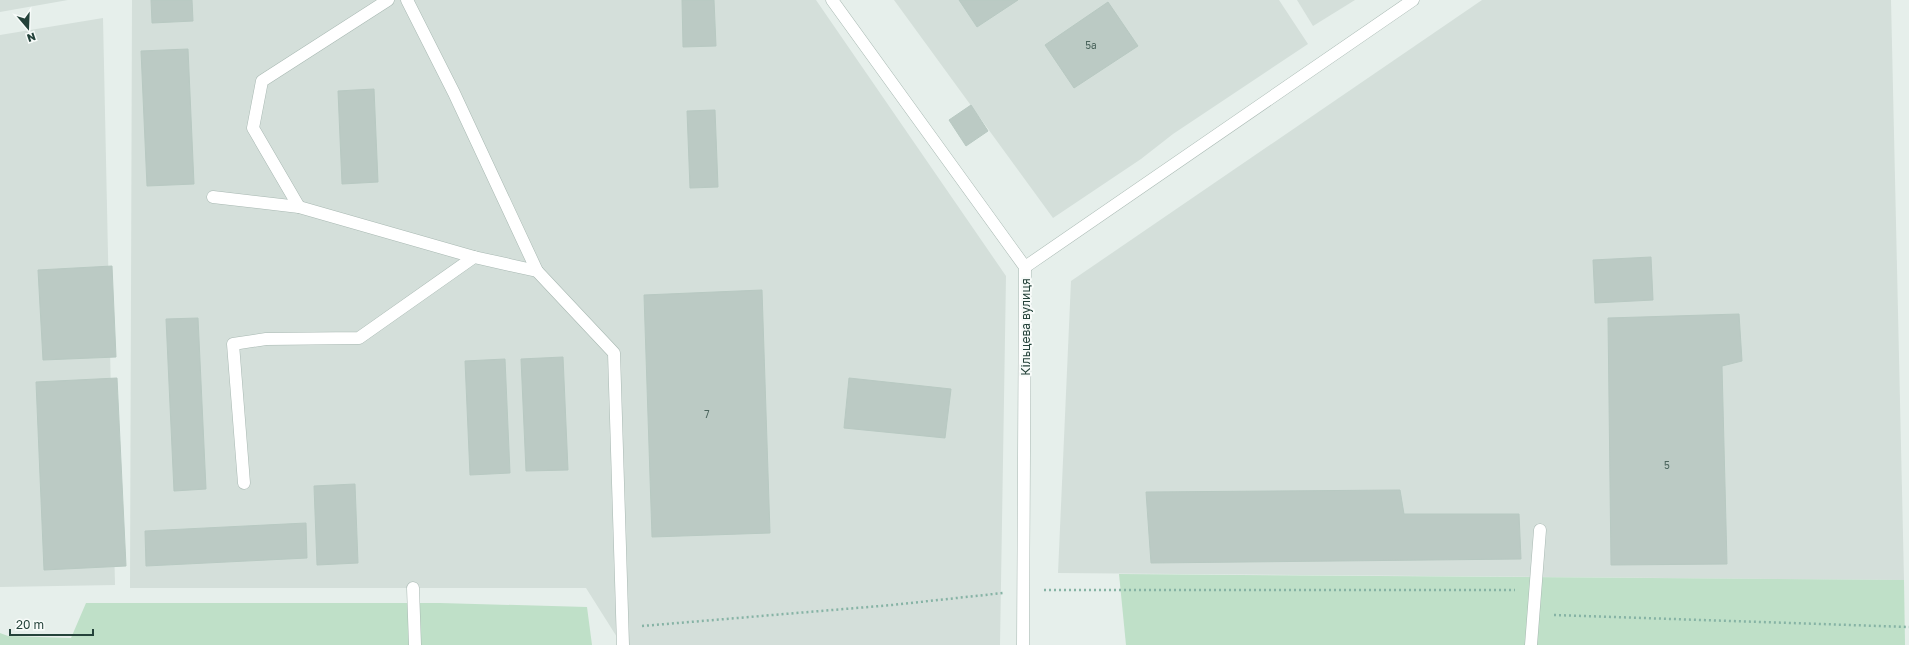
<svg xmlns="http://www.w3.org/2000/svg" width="1909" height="645" viewBox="0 0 1909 645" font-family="'Golos Text',sans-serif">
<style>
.built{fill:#d4dfda}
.green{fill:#bfe0c8}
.building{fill:#bbcac4;stroke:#b8c9c2}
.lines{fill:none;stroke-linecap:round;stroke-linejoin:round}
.minor-casing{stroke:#a8b8b2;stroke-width:13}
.path{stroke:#86b3a5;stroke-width:2.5;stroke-dasharray:2 3;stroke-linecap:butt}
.minor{stroke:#fff;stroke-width:12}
.labels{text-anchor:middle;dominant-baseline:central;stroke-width:4;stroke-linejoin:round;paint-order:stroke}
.number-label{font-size:10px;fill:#4a645c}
.street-label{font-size:12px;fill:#24423a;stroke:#f7fbf9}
</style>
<rect width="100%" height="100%" fill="#e6efeb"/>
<!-- built -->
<g class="built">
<polygon points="0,0 68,0 0,12"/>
<polygon points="132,0 816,0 1006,276 1000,645 622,645 586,588 130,588"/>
<polygon points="894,0 1279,0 1308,44 1173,134 1141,159 1053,218"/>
<polygon points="1297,0 1355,0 1313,26"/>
<polygon points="1482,0 1891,0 1904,580 1058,573 1071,281"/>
<polygon points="103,18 115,585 0,587 0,35"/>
</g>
<!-- green -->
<g class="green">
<polygon points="1119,574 1904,580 1905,645 1126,645"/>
<polygon points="86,603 440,603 587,607 592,645 0,645 0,633 8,636 71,638"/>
</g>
<!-- building -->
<g class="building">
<polygon points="151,0 192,0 193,21 152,23"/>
<polygon points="682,0 714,0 716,46 683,47"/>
<polygon points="959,0 1018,0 977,27"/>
<polygon points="1108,2 1138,46 1074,88 1045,45"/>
<polygon points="188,49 194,184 147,186 141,51"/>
<polygon points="374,89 378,182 342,184 338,91"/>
<polygon points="971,105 988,131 966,146 949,120"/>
<polygon points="715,110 718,187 690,188 687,111"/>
<polygon points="1651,257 1653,300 1595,303 1593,260"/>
<polygon points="112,266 116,357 43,360 38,270"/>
<polygon points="762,290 770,533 652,537 644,295"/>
<polygon points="1739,314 1742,361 1722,366 1727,564 1611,565 1608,318"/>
<polygon points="198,318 206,489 174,491 166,319"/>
<polygon points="563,357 568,470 526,471 521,359"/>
<polygon points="505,359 510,473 470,475 465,361"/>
<polygon points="117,378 126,566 44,570 36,382"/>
<polygon points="849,378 951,389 945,438 844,428"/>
<polygon points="355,484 358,563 317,565 314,486"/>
<polygon points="1400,490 1404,514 1519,514 1521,559 1151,563 1146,492"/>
<polygon points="306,523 307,558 146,566 145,531"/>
</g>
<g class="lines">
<defs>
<g id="minor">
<polyline points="407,0 454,93 537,271"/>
<polyline points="832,0 1025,267 1023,645"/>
<polyline points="213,197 299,207 474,257"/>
<polyline points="299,207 253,128 262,81 388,0"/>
<polyline points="1025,267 1413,0"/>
<polyline points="244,483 233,344 266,339 359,338 474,257 537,271 614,353 623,645"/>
<polyline points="413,588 415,645"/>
<polyline points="1531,645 1540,530"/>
</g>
</defs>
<!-- minor casing -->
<use href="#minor" class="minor-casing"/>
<!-- path -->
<g class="path">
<polyline points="1044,590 1515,590"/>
<polyline points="1554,615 1909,627"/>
<polyline points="642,626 892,605 1003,593"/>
</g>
<!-- minor -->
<use href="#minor" class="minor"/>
</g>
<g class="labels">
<!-- number labels -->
<g class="number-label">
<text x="1091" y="45">5а</text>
<text x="707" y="414">7</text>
<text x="1667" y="465">5</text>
</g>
<!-- street labels -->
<g class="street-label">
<text transform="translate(1025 327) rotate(-90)">Кільцева вулиця</text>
</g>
</g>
<!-- north arrow -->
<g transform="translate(28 28) rotate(161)" stroke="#f7fbf9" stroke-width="3" paint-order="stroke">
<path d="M0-3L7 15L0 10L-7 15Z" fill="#24423a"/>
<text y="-6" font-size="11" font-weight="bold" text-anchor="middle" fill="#24423a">N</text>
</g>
<!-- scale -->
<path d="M10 629v6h83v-6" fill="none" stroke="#24423a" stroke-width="2"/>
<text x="16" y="629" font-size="12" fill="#24423a" stroke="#f7fbf9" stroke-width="3" paint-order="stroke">20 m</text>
</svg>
